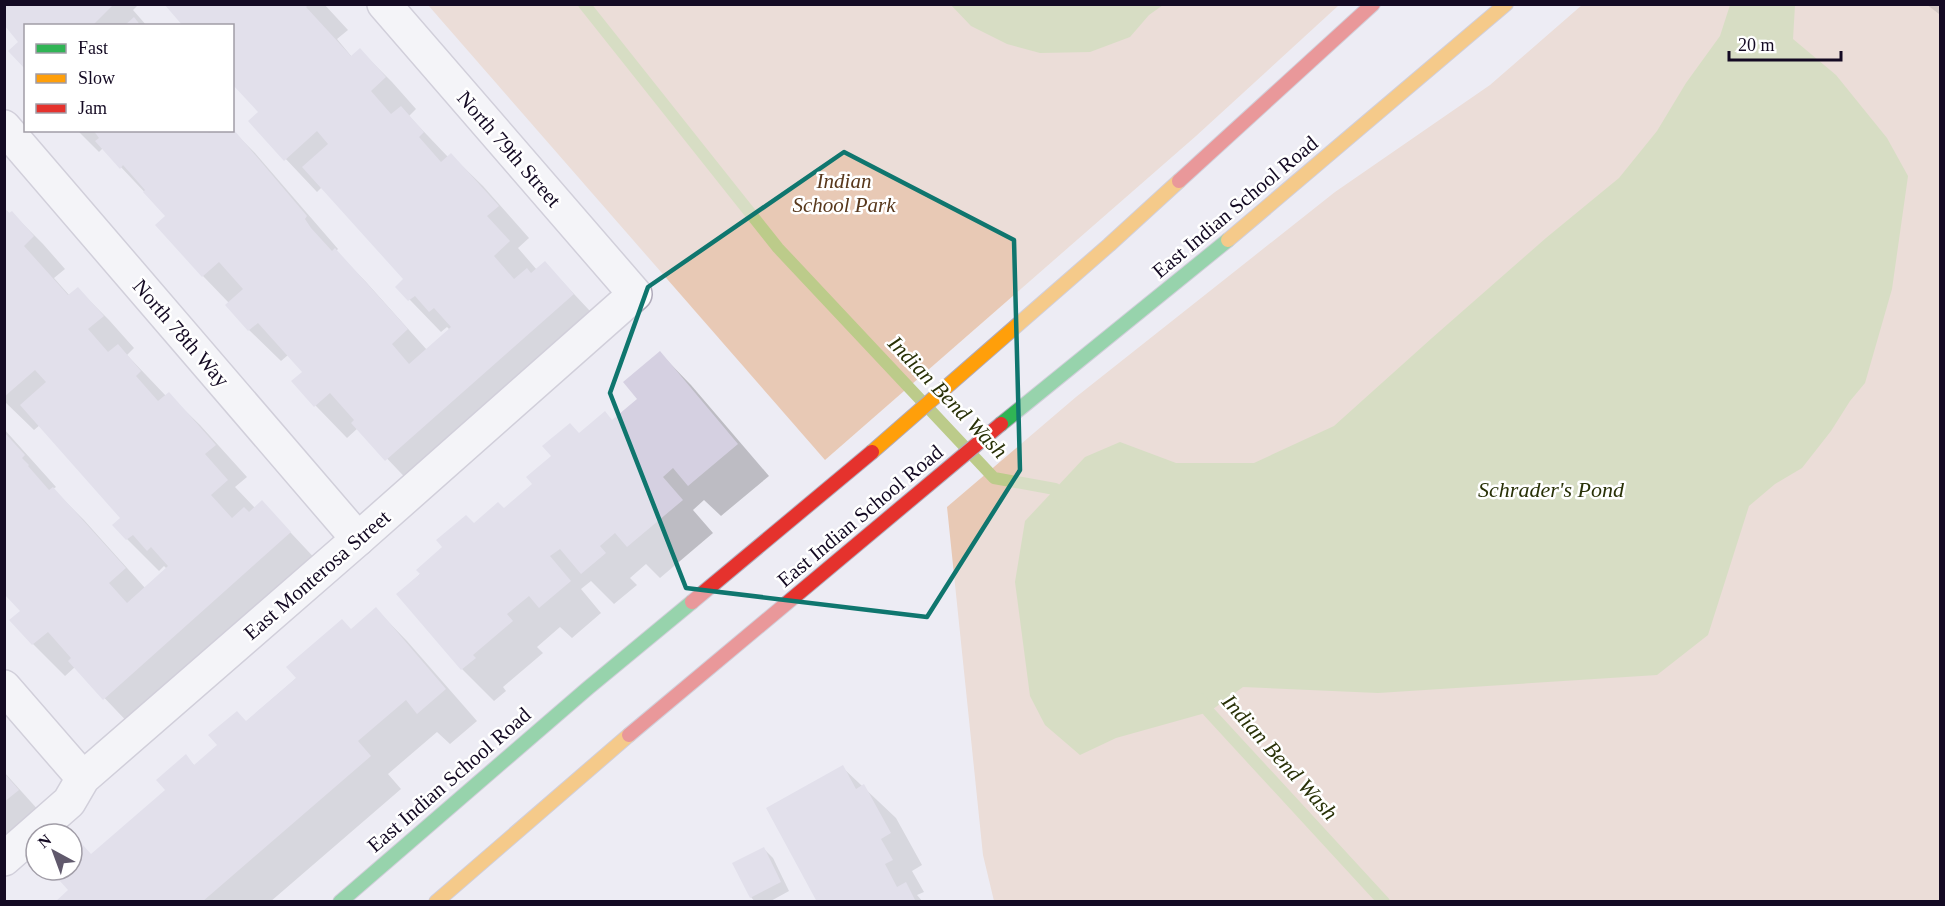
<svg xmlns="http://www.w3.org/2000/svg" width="1945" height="906" viewBox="0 0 1945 906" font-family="'Times New Roman',serif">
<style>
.green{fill:#e8c9b5}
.water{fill:#bccb8a}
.shadow{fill:#0003}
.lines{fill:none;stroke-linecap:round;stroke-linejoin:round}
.stream{stroke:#bccb8a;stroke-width:12}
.building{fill:#d5d0e1}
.street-casing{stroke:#b0abbb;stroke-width:36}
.fast-casing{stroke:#b0abbb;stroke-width:16}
.slow-casing{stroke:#b0abbb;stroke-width:16}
.jam-casing{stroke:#b0abbb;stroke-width:16}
.street{stroke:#fcfcfd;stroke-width:33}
.fast{stroke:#30b455;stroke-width:14}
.slow{stroke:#ff9f0a;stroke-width:14}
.jam{stroke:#e5322d;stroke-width:14}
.marked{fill:none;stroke:#0f766e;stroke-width:4.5;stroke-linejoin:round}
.labels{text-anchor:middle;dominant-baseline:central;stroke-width:5;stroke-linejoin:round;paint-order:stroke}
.street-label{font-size:21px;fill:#140a23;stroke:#fff}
.park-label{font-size:21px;font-style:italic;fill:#58381c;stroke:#fff}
.water-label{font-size:22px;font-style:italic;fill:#293107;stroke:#fff}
</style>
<rect width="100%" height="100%" fill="#edecf4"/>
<!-- green -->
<g class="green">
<polygon points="428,5 1339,5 1196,136 825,460"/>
<polygon points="1582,5 1940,5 1940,901 994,901 983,855 947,507 1076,397 1335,192 1490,85"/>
</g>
<!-- water -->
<g class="water">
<polygon points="951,5 1163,5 1149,15 1130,37 1090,52 1040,53 1007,44 971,26"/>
<polygon points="1730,5 1795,5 1793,39 1836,75 1887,138 1908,176 1892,289 1865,383 1850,401 1831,431 1802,468 1775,484 1749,506 1708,635 1657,675 1378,693 1243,687 1209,712 1116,738 1080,755 1045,725 1030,696 1015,582 1025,521 1085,457 1120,442 1176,463 1254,463 1334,426 1432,338 1546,238 1619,178 1657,131 1686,83 1720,36"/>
</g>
<!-- shadow -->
<g class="shadow">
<polygon points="4,4 139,4 133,10 147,26 26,26 21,42 4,24"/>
<polygon points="166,4 324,4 348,30 337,39 352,57 360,50 392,82 416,109 409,116 448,157 451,155 483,186 529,238 518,248 537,270 545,263 604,326 418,491 358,428 347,438 316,406 293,381 304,372 288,355 281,361 249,330 229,303 203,276 157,225 167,216 103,148 99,152 77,130 232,130 255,153 338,249 336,251 366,282 427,350 450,330 447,327 441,332 410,300 397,287 405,280 322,187 317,192 250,121 260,112 232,26"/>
<polygon points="1926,4 1940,4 1940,13 1939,14"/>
<polygon points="4,208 10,214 12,213 43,244 65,269 54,278 70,296 78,289 109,320 134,348 127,355 166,396 168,394 200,425 247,477 235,487 255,508 262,502 321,565 135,730 75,667 65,676 33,644 11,620 22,611 6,593 4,595 4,429 56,487 53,489 84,520 145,588 167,569 164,566 159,571 127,539 114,525 122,518 40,425 34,430 4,401"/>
<polygon points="660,353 691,385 769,476 721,516 704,500 693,510 713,533 660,578 646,564 630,578 637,585 614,604 591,581 581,589 601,613 572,638 560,627 537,647 543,653 503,687 506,691 494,701 462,669 398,594 474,525 504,510 534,484 580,434 613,421 640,399"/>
<polygon points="376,609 407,641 477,721 450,744 437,732 388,774 401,789 270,902 58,902 70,891 54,870 72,870 72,855 91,856 167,791 185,756 195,766"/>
<polygon points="842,767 896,818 922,865 912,871 924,892 917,895 923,902 819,902"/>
<polygon points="4,772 49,822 4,854"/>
<polygon points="764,849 773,858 789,891 769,902 755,902 751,897"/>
</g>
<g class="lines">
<!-- stream -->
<g class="stream">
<polyline points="584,4 778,248 994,478 1055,489 1064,502"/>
<polyline points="1200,699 1209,712 1384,902"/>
</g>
</g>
<!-- building -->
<g class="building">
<polygon points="5,4 114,4 92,26 26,26 26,70 8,51 18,42 5,26"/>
<polygon points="164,4 309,4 306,7 351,56 360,48 386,77 371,91 391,114 401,106 424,132 419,137 441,162 451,153 499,206 487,216 510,241 494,256 514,279 527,268 531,273 545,261 574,294 385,461 351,423 354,420 330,393 314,407 291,381 302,372 258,323 248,331 225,305 243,289 219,262 202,277 155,225 165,216 143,192 145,190 123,165 120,169 95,141 99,138 93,130 207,130 209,133 212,130 234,130 307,216 305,219 311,228 332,251 335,248 408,329 392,344 409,364 451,327 434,308 429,312 415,296 408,301 395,287 403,279 302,167 328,144 317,131 284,161 248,121 258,112 232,84 232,26 183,26"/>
<polygon points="134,17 141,26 124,26"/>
<polygon points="4,209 9,213 12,211 34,236 24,246 68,295 78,287 104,316 88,329 108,352 118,344 141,371 136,376 158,401 169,392 216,445 205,454 228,480 211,495 232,518 244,507 249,512 262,500 291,532 103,700 68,661 71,658 48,632 32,645 9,620 20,611 4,594 4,432 25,455 22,458 29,465 28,466 49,490 53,487 126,568 109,583 127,603 168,566 151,547 147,551 133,535 126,540 112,525 120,518 20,405 46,382 35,370 4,397"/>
<polygon points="660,351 738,444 688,486 673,468 663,477 683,500 627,547 615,533 600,546 606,553 581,574 560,549 550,556 571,581 539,608 529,596 507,614 513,621 473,655 476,658 461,670 396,594 420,574 416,570 442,547 436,540 466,515 474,523 498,502 504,508 532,484 526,477 551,456 542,446 570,423 579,433 605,411 612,420 637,399 623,382"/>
<polygon points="376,607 446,689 417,714 406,700 358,741 371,756 202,902 55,902 68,890 50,870 72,870 72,853 82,844 91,854 165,790 156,780 186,754 194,765 217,745 208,735 237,711 246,721 296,678 286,667 342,619 351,629"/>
<polygon points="843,765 856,789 864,784 891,833 881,839 893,860 885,864 897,887 906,882 916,902 817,902 766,808"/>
<polygon points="4,773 19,790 4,802"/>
<polygon points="764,847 781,882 750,898 732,863"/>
</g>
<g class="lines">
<defs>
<g id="street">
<polyline points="4,127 358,539"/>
<polyline points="4,687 83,778"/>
<polyline points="4,859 69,802 83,778 358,539 635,294 384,4"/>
</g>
<g id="fast">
<polyline points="1001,424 1228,240"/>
<polyline points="340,902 588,688 692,602"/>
</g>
<g id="slow">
<polyline points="1228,240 1506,4"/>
<polyline points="872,452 1109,245 1179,181"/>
<polyline points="436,902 629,735"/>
</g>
<g id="jam">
<polyline points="1179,181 1373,4"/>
<polyline points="692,602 872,452"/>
<polyline points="629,735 1001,424"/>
</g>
</defs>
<!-- street casing -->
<use href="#street" class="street-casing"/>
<!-- fast casing -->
<use href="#fast" class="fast-casing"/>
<!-- slow casing -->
<use href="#slow" class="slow-casing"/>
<!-- jam casing -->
<use href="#jam" class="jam-casing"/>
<!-- street -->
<use href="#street" class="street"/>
<!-- fast -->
<use href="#fast" class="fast"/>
<!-- slow -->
<use href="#slow" class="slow"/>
<!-- jam -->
<use href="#jam" class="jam"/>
</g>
<!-- marked area -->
<path d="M0 0H1945V906H0ZM844 152 1014 240 1020 470 927 617 686 588 610 393 648 287Z" fill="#edecf4" fill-opacity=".55" fill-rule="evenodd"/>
<path class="marked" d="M844 152 1014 240 1020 470 927 617 686 588 610 393 648 287Z"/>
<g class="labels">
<!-- street labels -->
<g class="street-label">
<text transform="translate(509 149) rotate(49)">North 79th Street</text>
<text transform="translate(1235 207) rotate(-40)">East Indian School Road</text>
<text transform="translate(181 333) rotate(49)">North 78th Way</text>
<text transform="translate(860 516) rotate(-40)">East Indian School Road</text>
<text transform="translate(317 575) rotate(-41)">East Monterosa Street</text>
<text transform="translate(449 780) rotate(-41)">East Indian School Road</text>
</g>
<!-- park labels -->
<g class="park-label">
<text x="844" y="181">Indian<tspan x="844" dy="24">School Park</tspan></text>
</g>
<!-- water labels -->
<g class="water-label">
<text transform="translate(948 397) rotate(46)">Indian Bend Wash</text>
<text x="1551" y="489">Schrader's Pond</text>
<text transform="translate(1280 757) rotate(48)">Indian Bend Wash</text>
</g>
</g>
<!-- border -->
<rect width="1945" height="906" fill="none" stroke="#140a23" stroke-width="12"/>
<!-- legend -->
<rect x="24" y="24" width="210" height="108" fill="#ffffff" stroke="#a19da7" stroke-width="1.5"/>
<rect x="36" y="44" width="30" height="9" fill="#30b455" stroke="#a19da7" stroke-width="1.5"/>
<text x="78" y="54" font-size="18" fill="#140a23">Fast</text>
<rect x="36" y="74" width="30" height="9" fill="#ff9f0a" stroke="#a19da7" stroke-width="1.5"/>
<text x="78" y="84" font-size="18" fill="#140a23">Slow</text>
<rect x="36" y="104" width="30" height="9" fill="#e5322d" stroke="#a19da7" stroke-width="1.5"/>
<text x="78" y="114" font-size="18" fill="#140a23">Jam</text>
<!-- north arrow -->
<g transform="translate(54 852) rotate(319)"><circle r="28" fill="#ffffff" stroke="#a19da7" stroke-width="1.5"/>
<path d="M0-4.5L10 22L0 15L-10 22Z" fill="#60596c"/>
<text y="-9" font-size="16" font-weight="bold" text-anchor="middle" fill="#140a23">N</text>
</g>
<!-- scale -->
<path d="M1729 51v9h112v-9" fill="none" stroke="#140a23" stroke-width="3"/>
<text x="1738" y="51" font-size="18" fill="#140a23" stroke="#ffffff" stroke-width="4.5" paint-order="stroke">20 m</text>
</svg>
